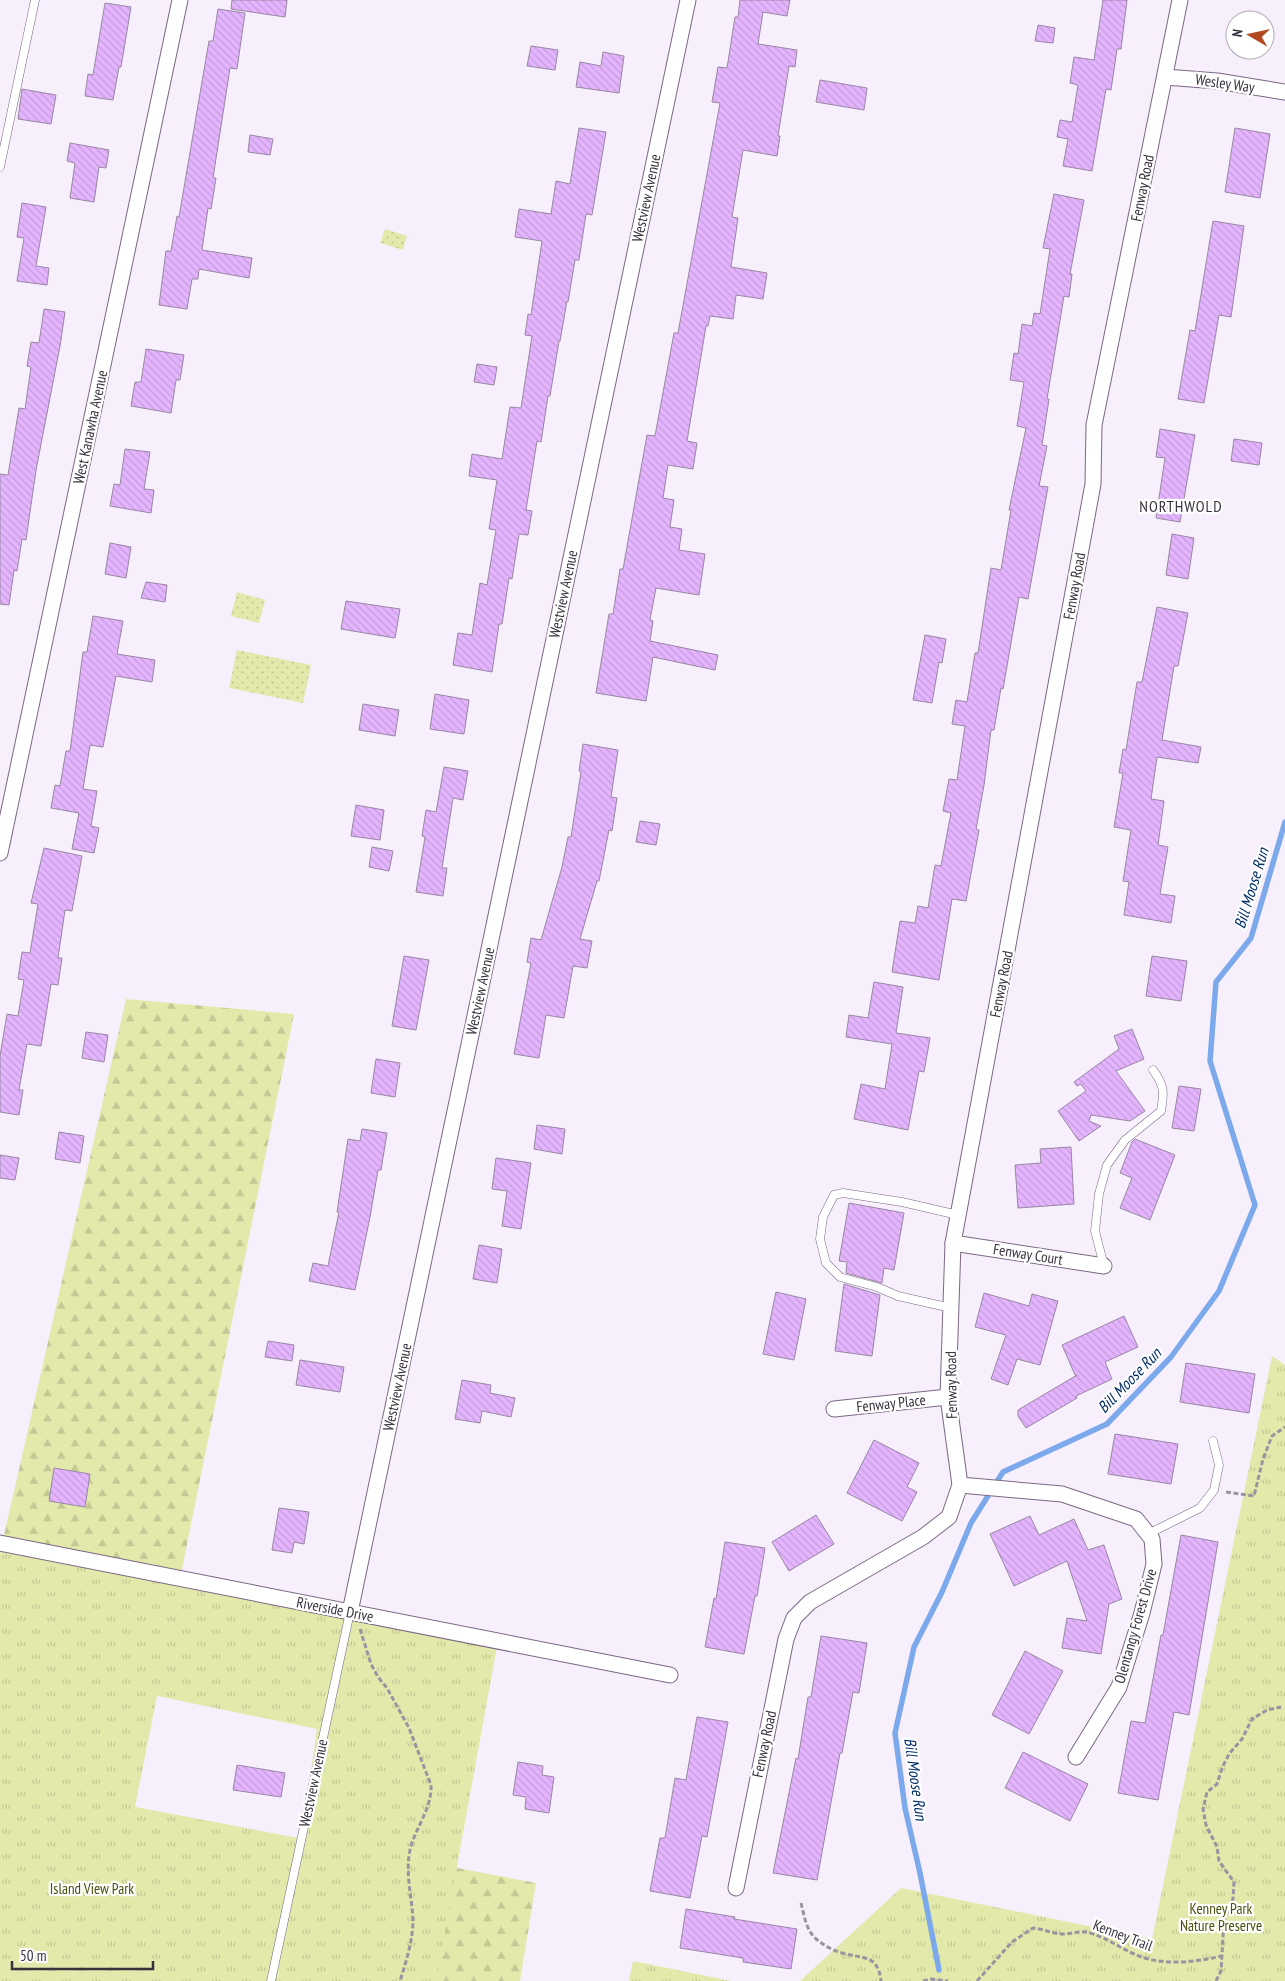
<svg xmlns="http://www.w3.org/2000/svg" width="1285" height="1981" viewBox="0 0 1285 1981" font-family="'PT Sans Narrow',sans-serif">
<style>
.forest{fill:url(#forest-firs)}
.park{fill:url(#park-tufts);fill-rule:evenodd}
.garden{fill:url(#garden-dots)}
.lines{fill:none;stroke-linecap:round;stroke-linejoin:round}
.stream{stroke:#7ba9ec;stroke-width:5.5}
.building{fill:url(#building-back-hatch);stroke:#9886a2}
.lane-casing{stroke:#7a6884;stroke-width:9}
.street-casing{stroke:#7a6884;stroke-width:17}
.path{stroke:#9b93a0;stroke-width:3;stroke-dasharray:5 2.5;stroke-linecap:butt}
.lane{stroke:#fff;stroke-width:8}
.street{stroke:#fff;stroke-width:15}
.labels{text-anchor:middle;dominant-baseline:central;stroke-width:4.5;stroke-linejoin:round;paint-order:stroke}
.street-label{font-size:15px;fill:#39323e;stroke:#fff}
.park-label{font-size:15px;fill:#4b4f0e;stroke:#fff}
.neighbourhood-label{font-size:16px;letter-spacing:1px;fill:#39323e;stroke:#fff}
.water-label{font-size:16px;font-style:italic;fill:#002d67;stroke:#fff}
</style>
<defs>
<pattern id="forest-firs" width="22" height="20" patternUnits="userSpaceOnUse" patternTransform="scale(1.25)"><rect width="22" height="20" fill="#e2e9ab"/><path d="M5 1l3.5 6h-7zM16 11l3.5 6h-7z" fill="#c3c894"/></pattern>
<pattern id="park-tufts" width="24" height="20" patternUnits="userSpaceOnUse" patternTransform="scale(1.25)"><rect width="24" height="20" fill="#e2e9ab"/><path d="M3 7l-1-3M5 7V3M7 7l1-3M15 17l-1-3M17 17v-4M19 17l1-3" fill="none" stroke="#c3c894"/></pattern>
<pattern id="garden-dots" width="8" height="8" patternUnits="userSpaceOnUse" patternTransform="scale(1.25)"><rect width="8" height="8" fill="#e2e9ab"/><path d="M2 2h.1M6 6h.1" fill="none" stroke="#c3c894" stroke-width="1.8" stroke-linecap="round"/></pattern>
<pattern id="building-back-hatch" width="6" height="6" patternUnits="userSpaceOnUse" patternTransform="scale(1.25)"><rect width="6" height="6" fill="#e4b5fe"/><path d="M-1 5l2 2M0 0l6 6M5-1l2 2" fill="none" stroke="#c49cdb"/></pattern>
</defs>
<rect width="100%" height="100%" fill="#f7effc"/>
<!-- forest -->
<polygon class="forest" points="126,999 294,1014 134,1807 536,1883 520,1981 0,1981 2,1544"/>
<!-- park -->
<g class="park">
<polygon points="1272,1356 1285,1365 1285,1981 800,1981 901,1888 1152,1939"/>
<path d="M2 1544 498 1641 436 1981H0V1554ZM157 1696 317 1729 301 1839 135 1807Z"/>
<polygon points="633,1961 731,1981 629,1981"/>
</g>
<!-- garden -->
<g class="garden">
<polygon points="385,229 407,236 403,250 380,243"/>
<polygon points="237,592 265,600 259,623 231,616"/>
<polygon points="237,650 311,665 303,703 229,688"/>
</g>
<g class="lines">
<!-- stream -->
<polyline class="stream" points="939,1970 920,1873 905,1808 895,1733 914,1647 942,1592 971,1523 1003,1472 1107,1424 1171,1357 1219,1291 1255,1205 1210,1061 1216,982 1251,938 1285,822"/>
</g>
<!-- building -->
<g class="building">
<polygon points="232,0 287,0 285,17 231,9"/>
<polygon points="740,0 790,0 787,16 763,12 758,44 797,50 795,67 789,66 778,136 780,136 777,156 743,150 732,217 738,218 731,267 767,273 763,299 736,295 733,319 710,316 708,326 706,326 687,441 697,443 693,469 668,465 663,498 674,500 670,527 682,529 679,550 705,554 699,595 656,588 650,620 653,621 650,641 718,655 715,670 653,657 646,701 596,693 609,614 613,614 620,569 623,569 647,435 655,436 674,333 678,333 720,103 712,102 718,67 727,68 735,17 738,17"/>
<polygon points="1103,0 1127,0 1121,49 1117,49 1111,90 1106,89 1092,171 1063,166 1068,139 1057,137 1060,120 1072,122 1078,85 1070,83 1074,57 1094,60"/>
<polygon points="105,3 131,7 121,67 119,67 113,100 85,96 88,74 93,75"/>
<polygon points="218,9 245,13 237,69 230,68 213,178 216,178 211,209 208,208 202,250 252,258 249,278 199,269 198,279 192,279 187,309 159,305 166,251 171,251 177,216 179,217 203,76 209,41 213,41"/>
<polygon points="1038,25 1055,28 1053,43 1035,41"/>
<polygon points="531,46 558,50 555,70 527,66"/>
<polygon points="603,52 624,56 619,93 576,87 580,62 601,66"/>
<polygon points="820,80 867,88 864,110 816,102"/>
<polygon points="22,89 56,95 51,124 18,119"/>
<polygon points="579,128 606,132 592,215 586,214 579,260 575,260 568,302 567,301 560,341 559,341 550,396 548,396 541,442 537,441 526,510 532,511 528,535 519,534 512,579 509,578 502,624 499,624 492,672 453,665 458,633 472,635 480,583 487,585 496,530 489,529 497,480 469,476 472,454 502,459 510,407 521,408 532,336 525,335 528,314 531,315 542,241 515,237 519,209 551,214 556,181 570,184"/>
<polygon points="1235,128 1270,134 1260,198 1225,192"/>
<polygon points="250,135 273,139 270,155 248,152"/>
<polygon points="70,143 109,150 106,168 99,167 94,202 70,198 75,163 67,161"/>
<polygon points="1054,194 1084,200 1070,274 1072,274 1069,297 1064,296 1047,399 1049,399 1042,445 1047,446 1039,486 1048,487 1028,599 1019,597 1003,689 1001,688 994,730 991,730 984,785 976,829 979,830 966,901 952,899 939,980 892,972 900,921 915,923 918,906 928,908 935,865 941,866 951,813 943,811 949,779 957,780 965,726 952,724 956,700 967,702 975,653 978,653 991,568 1001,570 1011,510 1009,510 1026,428 1017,426 1024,382 1010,380 1014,353 1018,354 1022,324 1032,326 1034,313 1040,314 1050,249 1043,248"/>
<polygon points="22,203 46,207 36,266 49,268 47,285 17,281 24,238 17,237"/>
<polygon points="1213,221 1244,226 1231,317 1219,315 1204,403 1178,399 1190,330 1195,331"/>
<polygon points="44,309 65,312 60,346 36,470 26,540 22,539 17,571 14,570 9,605 0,604 0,474 8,475 19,408 25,409 31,367 27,366 31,342 39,343"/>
<polygon points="146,349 184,355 180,380 176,380 171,413 131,406 135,382 141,382"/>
<polygon points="477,364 497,367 494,385 474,382"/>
<polygon points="1160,429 1195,435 1180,522 1156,518 1165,458 1156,457"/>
<polygon points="1234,439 1262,443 1259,465 1231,461"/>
<polygon points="125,449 150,452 144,489 154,490 151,513 110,506 114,484 120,485"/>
<polygon points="1172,534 1194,538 1188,579 1166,575"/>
<polygon points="110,543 131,547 126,578 105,574"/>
<polygon points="146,582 167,585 165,602 141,598"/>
<polygon points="346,601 400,609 395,638 341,629"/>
<polygon points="1157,607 1188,613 1178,666 1174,666 1162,740 1201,747 1198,763 1157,757 1151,799 1164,801 1158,845 1168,847 1160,894 1175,896 1171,923 1124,915 1129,882 1123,881 1131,830 1114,827 1123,773 1119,773 1123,749 1126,750 1137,682 1142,682"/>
<polygon points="93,616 123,621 117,654 155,660 152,682 116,676 103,747 90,745 83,789 97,791 91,826 99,828 94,853 72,849 79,813 51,808 55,785 60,786 66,751 70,751 83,652 87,652"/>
<polygon points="925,635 946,639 942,663 939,662 932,703 913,700"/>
<polygon points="435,694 469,700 464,734 430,729"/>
<polygon points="363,704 399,710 395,736 359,730"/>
<polygon points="583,744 618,750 611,797 617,798 612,831 609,830 599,881 597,881 580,939 592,941 587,968 573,966 564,1018 546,1015 539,1058 514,1054 531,963 527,962 531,938 541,940 562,867 568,837 571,837 581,772 579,771"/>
<polygon points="444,767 468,771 463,800 453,798 442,868 447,868 443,896 416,892 425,837 422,836 426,810 436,812"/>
<polygon points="356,805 384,810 380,840 351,836"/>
<polygon points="640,821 660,824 656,845 636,842"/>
<polygon points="372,847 393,851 389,871 369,867"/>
<polygon points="44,848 82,856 72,911 65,910 58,958 62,958 58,985 51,984 41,1046 27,1044 19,1090 23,1090 19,1115 0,1112 0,1056 7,1014 18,1016 24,980 18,979 22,952 30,953 38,904 31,903"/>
<polygon points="404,956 429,960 416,1030 392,1026"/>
<polygon points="1152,956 1187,961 1181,1001 1146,996"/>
<polygon points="874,982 903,987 896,1033 930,1038 924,1072 919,1071 908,1130 854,1119 861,1084 885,1089 892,1044 846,1037 849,1015 868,1018"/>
<polygon points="1132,1029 1144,1059 1116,1071 1145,1111 1130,1121 1091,1115 1089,1121 1101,1126 1079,1141 1058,1111 1086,1091 1081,1084 1077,1086 1074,1082 1119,1049 1114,1036"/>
<polygon points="86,1032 108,1035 104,1062 82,1058"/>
<polygon points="376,1059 400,1063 395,1097 371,1093"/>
<polygon points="1179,1086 1201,1089 1194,1131 1172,1128"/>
<polygon points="537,1125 565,1129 562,1154 534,1149"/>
<polygon points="362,1129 387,1133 381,1170 378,1170 370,1217 355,1290 309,1281 313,1263 328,1266 339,1212 337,1212 348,1139 360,1141"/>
<polygon points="59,1132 84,1136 80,1163 55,1159"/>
<polygon points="1135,1139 1175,1155 1150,1220 1120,1208 1132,1178 1120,1173 1132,1142"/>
<polygon points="1071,1147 1074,1204 1018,1208 1015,1165 1041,1163 1040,1149"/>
<polygon points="0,1155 19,1158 15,1180 0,1178"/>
<polygon points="496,1158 531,1163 521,1229 502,1226 507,1191 492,1189"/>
<polygon points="849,1203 904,1213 894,1270 884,1268 882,1283 846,1273 847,1262 839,1261"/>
<polygon points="479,1245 502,1249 497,1283 473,1279"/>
<polygon points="844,1284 880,1295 872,1356 835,1351"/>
<polygon points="776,1292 806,1299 794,1360 763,1354"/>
<polygon points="984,1293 1029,1306 1032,1294 1058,1301 1040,1365 1017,1359 1008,1385 991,1379 1006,1335 975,1327"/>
<polygon points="1124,1316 1138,1347 1105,1362 1112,1379 1076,1396 1077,1398 1026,1428 1018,1416 1018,1410 1077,1375 1075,1375 1062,1345"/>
<polygon points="268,1341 294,1345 292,1361 265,1357"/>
<polygon points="300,1360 344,1367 340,1392 296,1385"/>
<polygon points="1186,1363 1255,1374 1249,1413 1180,1402"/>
<polygon points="462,1380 491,1385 490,1393 515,1398 511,1417 482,1411 480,1423 455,1419"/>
<polygon points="1115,1434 1178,1444 1171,1484 1108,1474"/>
<polygon points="874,1440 919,1463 907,1487 917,1492 902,1521 847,1493"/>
<polygon points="54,1468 90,1474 85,1507 49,1501"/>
<polygon points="279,1508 309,1512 304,1544 294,1542 292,1553 272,1550"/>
<polygon points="816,1515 834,1544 789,1571 772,1542"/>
<polygon points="1030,1516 1039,1535 1074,1519 1088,1550 1104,1545 1122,1599 1109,1604 1101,1654 1062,1648 1067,1618 1087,1621 1067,1561 1014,1586 990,1534"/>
<polygon points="1181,1535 1218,1542 1189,1715 1174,1712 1158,1800 1118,1793 1131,1721 1145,1723 1161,1635 1163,1635"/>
<polygon points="725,1542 765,1548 757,1596 755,1596 744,1654 705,1647 714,1598 716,1599"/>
<polygon points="821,1636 867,1643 859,1693 853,1692 842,1753 840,1753 817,1880 773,1873 796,1758 798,1759 808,1697 811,1697"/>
<polygon points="1025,1651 1063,1671 1029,1734 992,1715"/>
<polygon points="697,1717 728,1722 707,1837 702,1836 690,1898 650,1891 660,1838 665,1838 675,1778 686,1780"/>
<polygon points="1023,1752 1088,1784 1070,1821 1005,1788"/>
<polygon points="518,1762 543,1766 542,1775 554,1777 549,1813 525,1809 526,1797 513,1795"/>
<polygon points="237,1765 285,1773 281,1797 233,1790"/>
<polygon points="686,1909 735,1917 734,1919 797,1929 791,1969 743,1962 743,1958 680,1948"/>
</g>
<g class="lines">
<defs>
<g id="lane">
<polyline points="0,167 35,0"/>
<path d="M1104 1266 1095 1231 1099 1194 1107 1165 1125 1140 1161 1111C1164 1093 1165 1086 1153 1070"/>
<polyline points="951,1308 898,1296 877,1287 840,1277 826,1263 820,1239 823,1217 834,1195 843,1193 902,1202 958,1215"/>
<polyline points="1148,1534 1200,1508 1214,1490 1219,1465 1213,1441"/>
<polyline points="271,1981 350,1612"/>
</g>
<g id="street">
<polyline points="1165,77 1217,81 1285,92"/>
<polyline points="0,853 180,0"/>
<polyline points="953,1243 1104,1266"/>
<polyline points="834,1409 948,1397"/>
<polyline points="960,1485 1062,1494 1136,1519 1152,1539 1154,1564 1142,1613 1119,1687 1076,1757"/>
<polyline points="0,1543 670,1675"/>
<polyline points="350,1612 688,0"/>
<polyline points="736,1888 786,1639 794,1618 810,1602 923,1537 949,1517 960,1485 948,1397 953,1243 1093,484 1094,425 1180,0"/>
</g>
</defs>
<!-- lane casing -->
<use href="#lane" class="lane-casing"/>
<!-- street casing -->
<use href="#street" class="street-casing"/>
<!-- path -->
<g class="path">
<polyline points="1226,1492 1254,1496 1263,1459 1272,1436 1285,1427"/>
<path d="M360 1629 371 1664 378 1677 387 1688 409 1728 431 1785C432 1809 415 1828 410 1850 405 1874 412 1897 413 1920 413 1940 406 1962 400 1981"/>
<path d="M801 1903C804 1915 806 1929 815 1938 823 1945 832 1950 842 1953 863 1959 878 1954 881 1981"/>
<polyline points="923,1981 931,1979 948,1981"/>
<path d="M977 1981 1012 1942 1033 1928C1044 1929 1053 1934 1063 1934 1071 1934 1078 1931 1086 1932 1105 1936 1121 1949 1139 1956 1165 1966 1196 1962 1222 1956"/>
<polyline points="1216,1981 1221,1971 1224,1920 1233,1899 1234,1882 1219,1861 1217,1847 1206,1825 1203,1809 1207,1792 1217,1784 1222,1768 1229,1754 1242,1739 1252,1719 1267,1710 1281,1707"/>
</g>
<!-- lane -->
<use href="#lane" class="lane"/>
<!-- street -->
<use href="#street" class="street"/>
</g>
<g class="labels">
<!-- street labels -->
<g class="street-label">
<text transform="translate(1225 83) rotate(8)">Wesley Way</text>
<text transform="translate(1142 188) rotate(-79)">Fenway Road</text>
<text transform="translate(646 198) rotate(-78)">Westview Avenue</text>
<text transform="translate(90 427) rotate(-78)">West Kanawha Avenue</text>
<text transform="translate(1074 586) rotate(-80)">Fenway Road</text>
<text transform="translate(563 594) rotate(-78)">Westview Avenue</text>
<text transform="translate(1001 984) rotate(-79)">Fenway Road</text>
<text transform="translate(480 991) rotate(-78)">Westview Avenue</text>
<text transform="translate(1028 1254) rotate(9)">Fenway Court</text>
<text transform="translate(951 1385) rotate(-91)">Fenway Road</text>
<text transform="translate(397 1387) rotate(-78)">Westview Avenue</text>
<text transform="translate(891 1403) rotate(-6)">Fenway Place</text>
<text transform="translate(335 1609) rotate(11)">Riverside Drive</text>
<text transform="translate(1135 1626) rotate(-74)">Olentangy Forest Drive</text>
<text transform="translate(764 1744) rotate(-78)">Fenway Road</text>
<text transform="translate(313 1783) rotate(-78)">Westview Avenue</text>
<text transform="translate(1123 1935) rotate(21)">Kenney Trail</text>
</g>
<!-- park labels -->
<g class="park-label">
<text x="92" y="1888">Island View Park</text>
<text x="1221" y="1908">Kenney Park<tspan x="1221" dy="17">Nature Preserve</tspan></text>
</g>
<!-- neighbourhood labels -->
<g class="neighbourhood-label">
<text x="1181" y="506">NORTHWOLD</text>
</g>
<!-- water labels -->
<g class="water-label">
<text transform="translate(1251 888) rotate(-73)">Bill Moose Run</text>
<text transform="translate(1129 1380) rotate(-46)">Bill Moose Run</text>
<text transform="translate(916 1779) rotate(82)">Bill Moose Run</text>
</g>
</g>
<!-- north arrow -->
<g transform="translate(1250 35) rotate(279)"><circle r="24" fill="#ffffff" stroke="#b0adb2"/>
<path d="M0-4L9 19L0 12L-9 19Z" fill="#b14a23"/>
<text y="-8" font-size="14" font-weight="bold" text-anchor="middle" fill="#39323e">N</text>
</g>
<!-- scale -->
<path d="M12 1961v8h141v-8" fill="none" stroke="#39323e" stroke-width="2.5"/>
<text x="20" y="1961" font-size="15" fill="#39323e" stroke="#ffffff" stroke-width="4" paint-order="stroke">50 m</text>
</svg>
